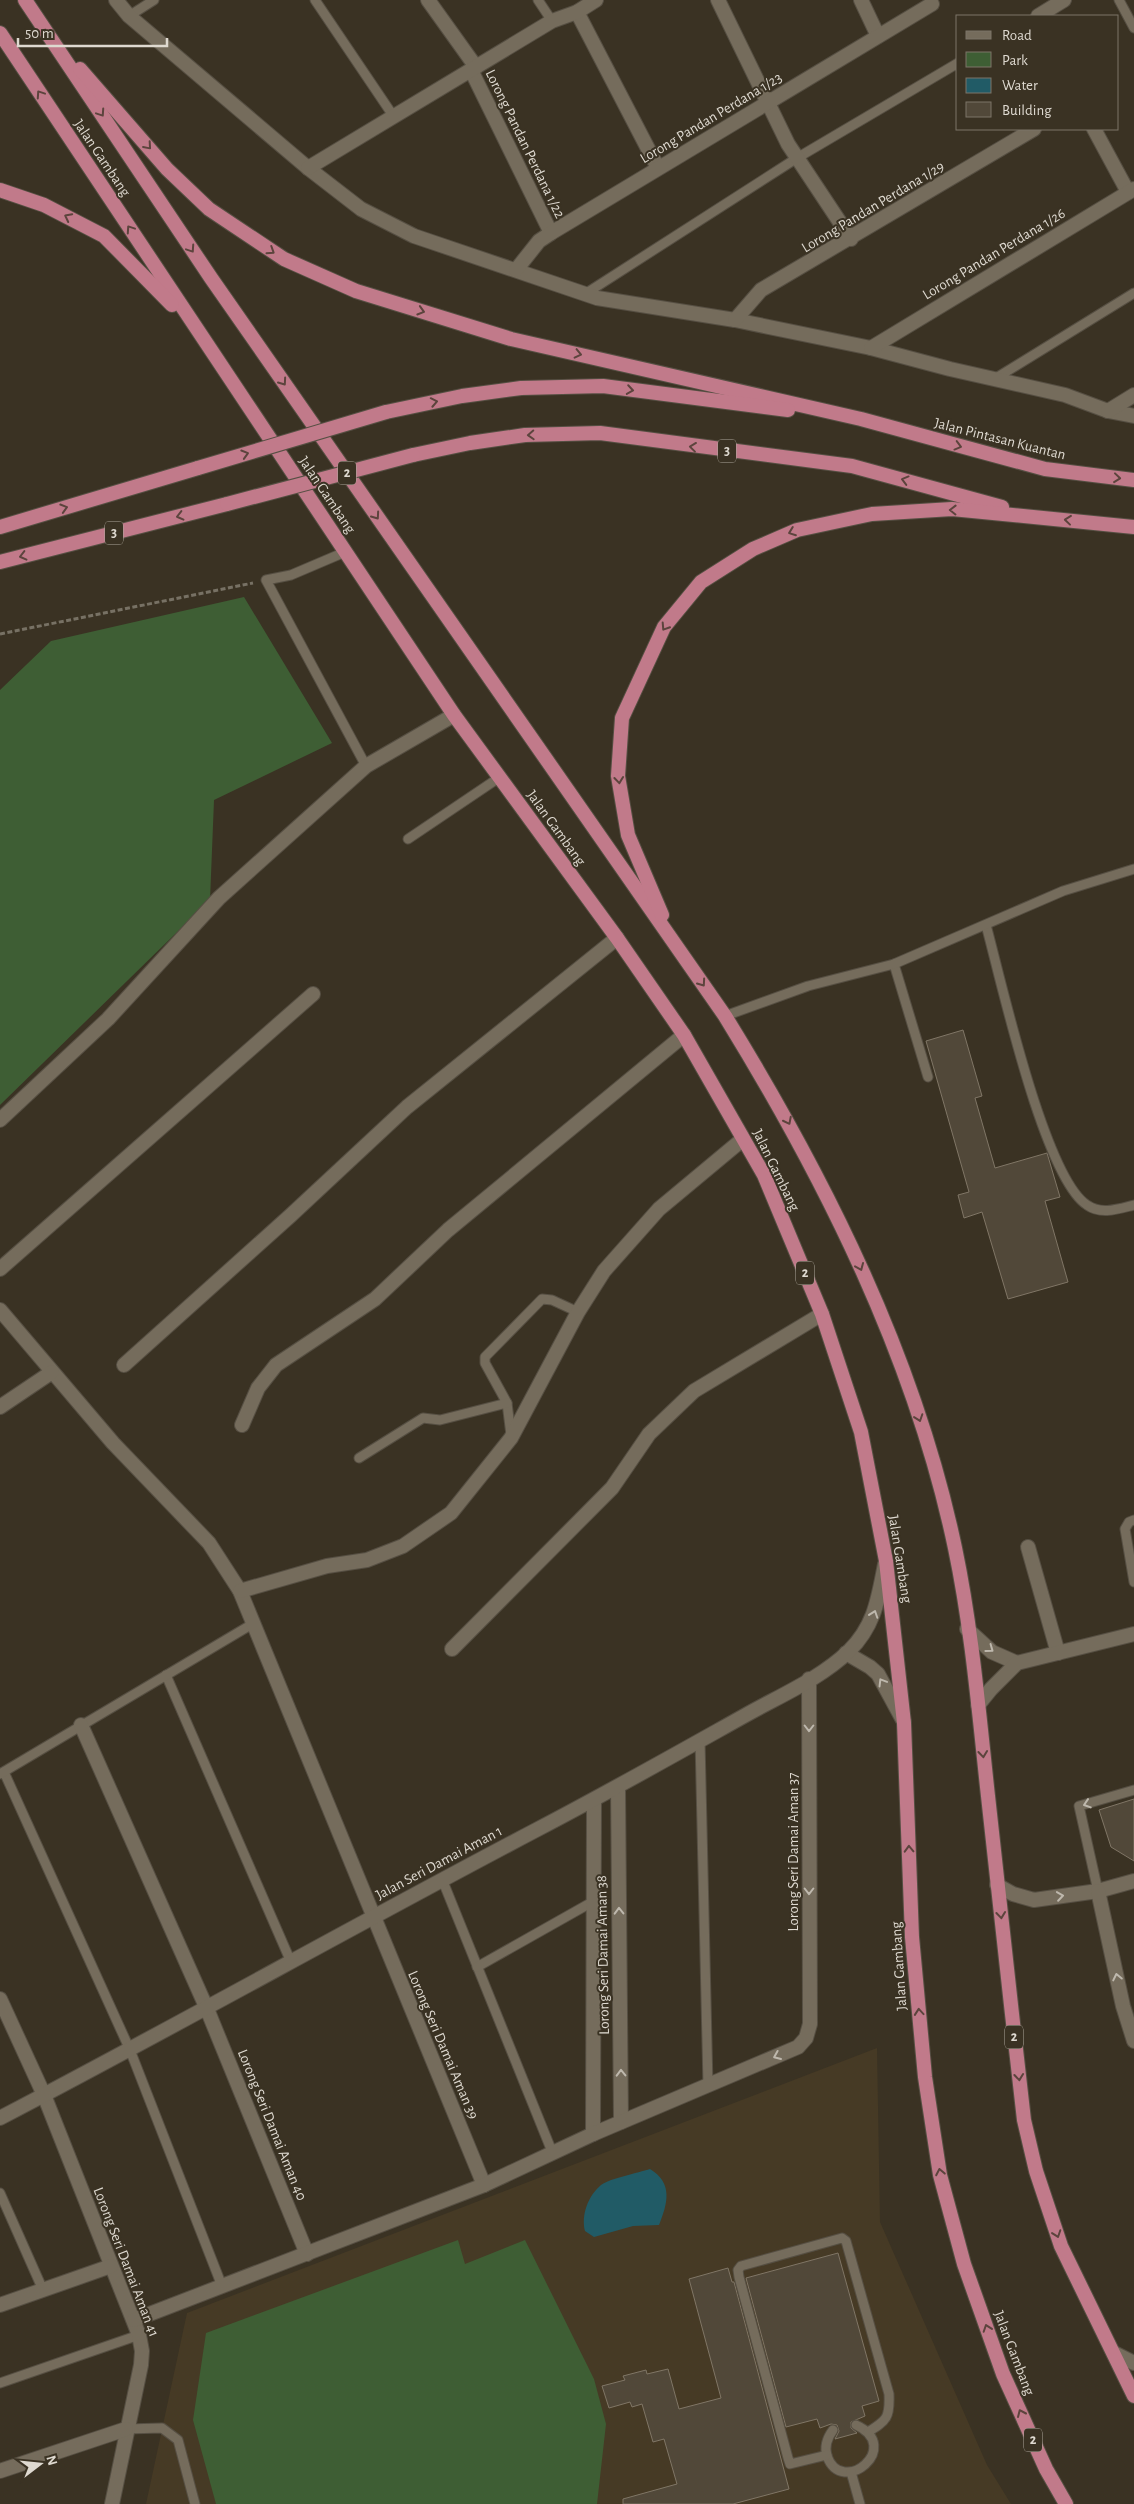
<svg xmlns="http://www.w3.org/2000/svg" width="1134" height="2504" viewBox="0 0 1134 2504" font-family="'Alegreya Sans',sans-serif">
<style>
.built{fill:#463a25}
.green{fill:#3e5e34}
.water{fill:#215b66}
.building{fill:#514839;stroke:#807666}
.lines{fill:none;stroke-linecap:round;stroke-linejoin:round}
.service-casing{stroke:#564f43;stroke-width:11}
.minor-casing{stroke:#564f43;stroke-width:16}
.tertiary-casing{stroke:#564f43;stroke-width:16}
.trunk-casing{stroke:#564f43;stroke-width:16}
.path{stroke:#777164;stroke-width:3;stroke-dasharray:5 2.5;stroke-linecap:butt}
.service{stroke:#756c5c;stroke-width:9}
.minor{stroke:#756c5c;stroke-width:14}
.tertiary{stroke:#756c5c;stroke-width:14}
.trunk{stroke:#c17a8a;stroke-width:14}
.trunk-bridge-casing{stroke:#564f43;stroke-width:16;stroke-linecap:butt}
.trunk-bridge{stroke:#c17a8a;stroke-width:14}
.oneway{stroke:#5c443d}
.oneway2{stroke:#beb8ad}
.labels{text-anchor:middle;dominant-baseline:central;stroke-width:4;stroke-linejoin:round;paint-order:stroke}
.shield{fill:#3a3223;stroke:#ada79c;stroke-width:1}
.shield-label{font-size:14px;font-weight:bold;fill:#ded9d0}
.street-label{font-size:15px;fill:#ded9d0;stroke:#3a3223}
</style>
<rect width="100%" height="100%" fill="#3a3223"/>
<!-- built -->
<polygon class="built" points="877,2048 880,2222 987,2465 1011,2504 146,2504 187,2313"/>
<!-- green -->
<g class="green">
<polygon points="244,597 332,743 214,800 210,900 0,1105 0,690 51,641"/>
<polygon points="458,2240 465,2264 525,2240 594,2379 606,2424 597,2504 216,2504 193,2420 206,2333"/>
</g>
<!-- water -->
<path class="water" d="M650 2169C673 2183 668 2203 659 2225L633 2226 594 2237 585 2231C581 2215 588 2196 601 2185 611 2178 638 2173 650 2169Z"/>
<!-- building -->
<g class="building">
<polygon points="963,1030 982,1096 975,1098 995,1168 1047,1153 1060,1197 1045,1201 1068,1282 1008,1299 982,1212 964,1218 958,1195 969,1192 926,1041"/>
<polygon points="1134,1799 1134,1861 1111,1847 1099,1810"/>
<polygon points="838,2253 879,2401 862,2406 865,2416 851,2422 851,2428 857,2433 835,2439 839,2431 837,2425 831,2424 820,2428 817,2419 786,2427 746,2278"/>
<polygon points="728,2268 732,2282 734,2282 789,2489 733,2504 623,2504 623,2499 677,2484 664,2439 653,2442 642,2404 632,2407 630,2402 609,2408 602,2386 625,2380 623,2376 646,2370 647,2374 668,2369 679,2409 721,2398 689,2279"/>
</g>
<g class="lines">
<defs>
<g id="service">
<polyline points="315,0 394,117"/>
<polyline points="538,0 552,21"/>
<polyline points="1119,0 1134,28"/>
<polyline points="129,16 154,0"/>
<polyline points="585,294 797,158 958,63"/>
<polyline points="996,378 1134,293"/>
<polyline points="345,552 291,575 266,580 366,766"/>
<polyline points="408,839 500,777"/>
<path d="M986 925C1001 980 1044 1177 1087 1205 1101 1215 1118 1209 1134 1205"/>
<polyline points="894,964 928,1077"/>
<polyline points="725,1016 808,986 894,964 1063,891 1134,869"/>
<polyline points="511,1435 507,1403 485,1363 485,1357 542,1299 552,1300 578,1312"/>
<polyline points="359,1458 423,1418 440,1420 507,1403"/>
<polyline points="1134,1520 1129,1522 1125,1529 1134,1582"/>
<polyline points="166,1675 291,1962"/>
<polyline points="700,1740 708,2086"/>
<polyline points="4,1772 130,2050 222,2286"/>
<polyline points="0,1774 254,1623"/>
<polyline points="442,1879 553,2154"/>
<polyline points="1098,1891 1079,1806 1134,1790"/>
<polyline points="477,1967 594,1901"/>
<polyline points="0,2193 43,2290"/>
<polyline points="0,2383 139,2335"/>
<polyline points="126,2429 162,2428 178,2440 195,2504"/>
<path d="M833 2430C827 2438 824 2446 827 2456 842 2498 904 2447 856 2425"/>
<path d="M827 2455 790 2464 788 2458 739 2277 738 2270 741 2266 842 2238 846 2241 889 2394C890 2418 887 2420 868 2432"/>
<polyline points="851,2472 860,2504"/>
</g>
<g id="minor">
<polyline points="116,0 129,16 308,168 361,209 414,236 597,298 735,320 871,348 950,369 1065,395 1108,411 1134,416"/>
<polyline points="428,0 476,67"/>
<polyline points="718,0 788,144 851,239"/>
<polyline points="861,0 878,36"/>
<polyline points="577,12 658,168"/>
<polyline points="1038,16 1064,0"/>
<polyline points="471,70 551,233"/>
<polyline points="1094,129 1128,192"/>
<polyline points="308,168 552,21 577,12 596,0"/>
<polyline points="516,270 539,241 551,233 932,4"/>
<polyline points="735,320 761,290 1034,129"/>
<polyline points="871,348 1134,189"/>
<polyline points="1108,411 1134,395"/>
<polyline points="0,1120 108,1019 219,898 366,766 454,715"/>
<polyline points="0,1269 313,994"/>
<polyline points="0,1310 113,1443 209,1543 240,1591 484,2185"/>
<polyline points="124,1365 290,1216 407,1107 617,938"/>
<polyline points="0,1407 52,1372"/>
<polyline points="242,1425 258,1388 276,1365 375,1299 448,1230 684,1035"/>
<polyline points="1028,1547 1058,1653"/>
<polyline points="240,1591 327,1566 367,1560 403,1546 451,1513 511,1438 578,1312 604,1271 659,1209 743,1139"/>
<polyline points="967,1629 992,1652 1017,1663"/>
<polyline points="452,1649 612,1488 649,1434 694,1391 822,1314"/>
<polyline points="978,1705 991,1689 1017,1663 1134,1634"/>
<polyline points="81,1725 207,2009 307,2254"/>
<polyline points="618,1787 621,2122"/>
<polyline points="997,1885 1013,1894 1034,1900 1098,1891 1134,1881"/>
<polyline points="1098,1891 1123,2006 1134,2041"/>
<polyline points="0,1999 44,2095 139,2335 142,2351 141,2365 112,2504"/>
<polyline points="593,2134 594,1800"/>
<polyline points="0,2305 111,2266"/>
<polyline points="134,2320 484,2185 593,2134 798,2047 806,2038 810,2024 809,1679"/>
<polyline points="1114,2353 1134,2363"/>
<polyline points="0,2471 126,2429"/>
</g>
<g id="tertiary">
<polyline points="846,1653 870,1667 878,1674 904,1722"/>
<path d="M0 2118C180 2024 357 1924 538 1829 607 1793 676 1754 744 1716 779 1696 820 1679 849 1651 875 1625 878 1599 885 1564"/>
</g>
<g id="trunk">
<path d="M25 0 211 278 725 1016C826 1180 915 1358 955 1548 972 1629 979 1714 988 1796 999 1904 1012 2012 1024 2120L1036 2171 1061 2246 1134 2396"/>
<polyline points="0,33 454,715 617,938 684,1035 764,1175 822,1314 861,1432 886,1561 904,1723 912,1937 925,2077 940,2175 964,2264 1003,2374 1046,2469 1066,2504"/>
<polyline points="80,69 167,169 209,209 284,259 356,291 511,339 861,419 1045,469 1134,480"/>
<polyline points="0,190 44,205 104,236 172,305"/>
<polyline points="386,412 462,396 521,388 603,386 788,410"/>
<polyline points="413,455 470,443 525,435 600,433 852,466 1002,507"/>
<polyline points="0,527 198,468"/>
<polyline points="0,562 227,504"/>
<polyline points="662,915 628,835 618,776 622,718 664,627 701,582 753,549 797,530 872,514 952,509 1134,527"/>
</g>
</defs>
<!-- service casing -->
<use href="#service" class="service-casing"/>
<!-- minor casing -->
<use href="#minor" class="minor-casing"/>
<!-- tertiary casing -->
<use href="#tertiary" class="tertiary-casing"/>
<!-- trunk casing -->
<use href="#trunk" class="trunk-casing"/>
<!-- path -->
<polyline class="path" points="0,634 253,583"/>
<!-- service -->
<use href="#service" class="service"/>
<!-- minor -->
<use href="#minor" class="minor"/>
<!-- tertiary -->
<use href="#tertiary" class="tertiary"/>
<!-- trunk -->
<use href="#trunk" class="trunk"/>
<defs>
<g id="trunk-bridge">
<polyline points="198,468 386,412"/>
<polyline points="227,504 413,455"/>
</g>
</defs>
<!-- trunk-bridge casing -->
<use href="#trunk-bridge" class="trunk-bridge-casing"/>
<!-- trunk-bridge -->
<use href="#trunk-bridge" class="trunk-bridge"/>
</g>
<!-- one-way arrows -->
<defs><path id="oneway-chevron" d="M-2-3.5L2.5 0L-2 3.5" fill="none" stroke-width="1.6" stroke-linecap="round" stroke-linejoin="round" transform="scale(1.25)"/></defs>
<g class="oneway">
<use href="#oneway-chevron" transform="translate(40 94) rotate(-124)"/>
<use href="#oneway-chevron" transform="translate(101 113) rotate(56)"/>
<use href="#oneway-chevron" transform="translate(148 146) rotate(49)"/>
<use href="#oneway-chevron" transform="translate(68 217) rotate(-153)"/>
<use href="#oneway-chevron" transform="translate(130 229) rotate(-124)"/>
<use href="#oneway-chevron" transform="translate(191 249) rotate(56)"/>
<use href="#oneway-chevron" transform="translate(271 251) rotate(33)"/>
<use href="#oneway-chevron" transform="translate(421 311) rotate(17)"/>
<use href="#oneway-chevron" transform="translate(578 354) rotate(13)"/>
<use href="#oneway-chevron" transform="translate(283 382) rotate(55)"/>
<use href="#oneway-chevron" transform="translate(630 390) rotate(9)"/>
<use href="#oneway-chevron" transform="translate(434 402) rotate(-11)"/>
<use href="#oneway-chevron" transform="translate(531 435) rotate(177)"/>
<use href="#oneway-chevron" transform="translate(958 446) rotate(15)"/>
<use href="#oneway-chevron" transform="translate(693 447) rotate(-173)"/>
<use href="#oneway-chevron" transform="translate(245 454) rotate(-17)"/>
<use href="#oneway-chevron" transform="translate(1117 478) rotate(6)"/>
<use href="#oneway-chevron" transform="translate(905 480) rotate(-165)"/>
<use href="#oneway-chevron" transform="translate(64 508) rotate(-17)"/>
<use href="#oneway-chevron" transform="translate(953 510) rotate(-179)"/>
<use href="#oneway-chevron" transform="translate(180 516) rotate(166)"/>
<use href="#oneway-chevron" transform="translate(376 516) rotate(55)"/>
<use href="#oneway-chevron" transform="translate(1068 520) rotate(-174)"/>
<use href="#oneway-chevron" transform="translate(792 532) rotate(159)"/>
<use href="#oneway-chevron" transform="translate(23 556) rotate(166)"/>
<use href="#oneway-chevron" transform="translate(665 627) rotate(123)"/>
<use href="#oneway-chevron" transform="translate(619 780) rotate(84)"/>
<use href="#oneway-chevron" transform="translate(702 983) rotate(55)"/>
<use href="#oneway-chevron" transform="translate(788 1121) rotate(63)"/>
<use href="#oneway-chevron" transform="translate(860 1267) rotate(67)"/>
<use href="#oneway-chevron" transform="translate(919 1418) rotate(71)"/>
<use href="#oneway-chevron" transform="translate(983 1754) rotate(84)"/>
<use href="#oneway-chevron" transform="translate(909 1849) rotate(-92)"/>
<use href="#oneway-chevron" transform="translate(1001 1915) rotate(84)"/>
<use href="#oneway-chevron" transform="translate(919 2012) rotate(-95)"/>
<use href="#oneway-chevron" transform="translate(1019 2077) rotate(84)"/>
<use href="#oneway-chevron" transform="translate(940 2172) rotate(-101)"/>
<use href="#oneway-chevron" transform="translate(1057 2234) rotate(71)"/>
<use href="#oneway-chevron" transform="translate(987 2328) rotate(-109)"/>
<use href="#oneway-chevron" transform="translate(1021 2413) rotate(-114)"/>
</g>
<g class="oneway2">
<use href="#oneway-chevron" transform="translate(874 1614) rotate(-71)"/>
<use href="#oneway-chevron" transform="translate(990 1649) rotate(36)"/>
<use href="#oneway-chevron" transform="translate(882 1682) rotate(-121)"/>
<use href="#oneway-chevron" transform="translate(809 1728) rotate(90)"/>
<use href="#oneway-chevron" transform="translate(1087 1804) rotate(162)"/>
<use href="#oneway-chevron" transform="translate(809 1891) rotate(90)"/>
<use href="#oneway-chevron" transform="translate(1060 1896) rotate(-8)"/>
<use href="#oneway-chevron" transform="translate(619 1911) rotate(-91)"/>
<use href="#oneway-chevron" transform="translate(1117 1977) rotate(-102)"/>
<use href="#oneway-chevron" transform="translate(777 2056) rotate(157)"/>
<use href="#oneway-chevron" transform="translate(621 2073) rotate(-91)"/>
</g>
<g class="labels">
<!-- shield labels -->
<g class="shield">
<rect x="718" y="439.5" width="18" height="23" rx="4"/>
<rect x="338" y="461.5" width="18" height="23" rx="4"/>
<rect x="105" y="521.5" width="18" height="23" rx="4"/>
<rect x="796" y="1261.5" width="18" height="23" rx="4"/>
<rect x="1005" y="2025.5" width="18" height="23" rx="4"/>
<rect x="1024" y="2428.5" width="18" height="23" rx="4"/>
</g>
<g class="shield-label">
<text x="727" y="451">3</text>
<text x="347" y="473">2</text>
<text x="114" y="533">3</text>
<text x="805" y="1273">2</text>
<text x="1014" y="2037">2</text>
<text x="1033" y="2440">2</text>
</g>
<!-- street labels -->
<g class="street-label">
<text transform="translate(711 118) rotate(-31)">Lorong Pandan Perdana 1/23</text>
<text transform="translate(525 144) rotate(64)">Lorong Pandan Perdana 1/22</text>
<text transform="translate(102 158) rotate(56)">Jalan Gambang</text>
<text transform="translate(873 207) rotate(-31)">Lorong Pandan Perdana 1/29</text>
<text transform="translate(994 254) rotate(-31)">Lorong Pandan Perdana 1/26</text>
<text transform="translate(1000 439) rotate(14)">Jalan Pintasan Kuantan</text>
<text transform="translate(327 495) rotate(56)">Jalan Gambang</text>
<text transform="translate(556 828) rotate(54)">Jalan Gambang</text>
<text transform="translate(776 1170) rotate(64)">Jalan Gambang</text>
<text transform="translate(900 1559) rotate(81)">Jalan Gambang</text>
<text transform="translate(793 1852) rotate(-90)">Lorong Seri Damai Aman 37</text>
<text transform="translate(439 1863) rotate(-28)">Jalan Seri Damai Aman 1</text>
<text transform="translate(603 1955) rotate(-91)">Lorong Seri Damai Aman 38</text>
<text transform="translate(899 1966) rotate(-94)">Jalan Gambang</text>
<text transform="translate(443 2045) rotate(67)">Lorong Seri Damai Aman 39</text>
<text transform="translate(272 2125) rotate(68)">Lorong Seri Damai Aman 40</text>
<text transform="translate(126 2262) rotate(69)">Lorong Seri Damai Aman 41</text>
<text transform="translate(1014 2353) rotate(69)">Jalan Gambang</text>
</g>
</g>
<!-- legend -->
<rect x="956" y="15" width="162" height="115" fill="#3a3223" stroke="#7c7568"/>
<rect x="966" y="31" width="25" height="8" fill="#756c5c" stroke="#7c7568"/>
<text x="1002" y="40" font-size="15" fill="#ded9d0">Road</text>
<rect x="966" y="52" width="25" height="15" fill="#3e5e34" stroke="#7c7568"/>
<text x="1002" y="65" font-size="15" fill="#ded9d0">Park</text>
<rect x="966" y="78" width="25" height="15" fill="#215b66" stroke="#7c7568"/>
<text x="1002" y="90" font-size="15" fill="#ded9d0">Water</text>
<rect x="966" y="102" width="25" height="15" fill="#514839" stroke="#7c7568"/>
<text x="1002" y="115" font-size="15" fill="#ded9d0">Building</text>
<!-- north arrow -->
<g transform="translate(40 2464) rotate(74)" stroke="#3a3223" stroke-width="4" paint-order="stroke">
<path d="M0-4L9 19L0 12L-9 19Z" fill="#ded9d0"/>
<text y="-8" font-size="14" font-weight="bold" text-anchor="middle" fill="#ded9d0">N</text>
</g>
<!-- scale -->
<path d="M18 38v8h149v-8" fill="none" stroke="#ded9d0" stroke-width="2.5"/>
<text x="25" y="38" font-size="15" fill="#ded9d0" stroke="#3a3223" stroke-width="4" paint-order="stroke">50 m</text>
</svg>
